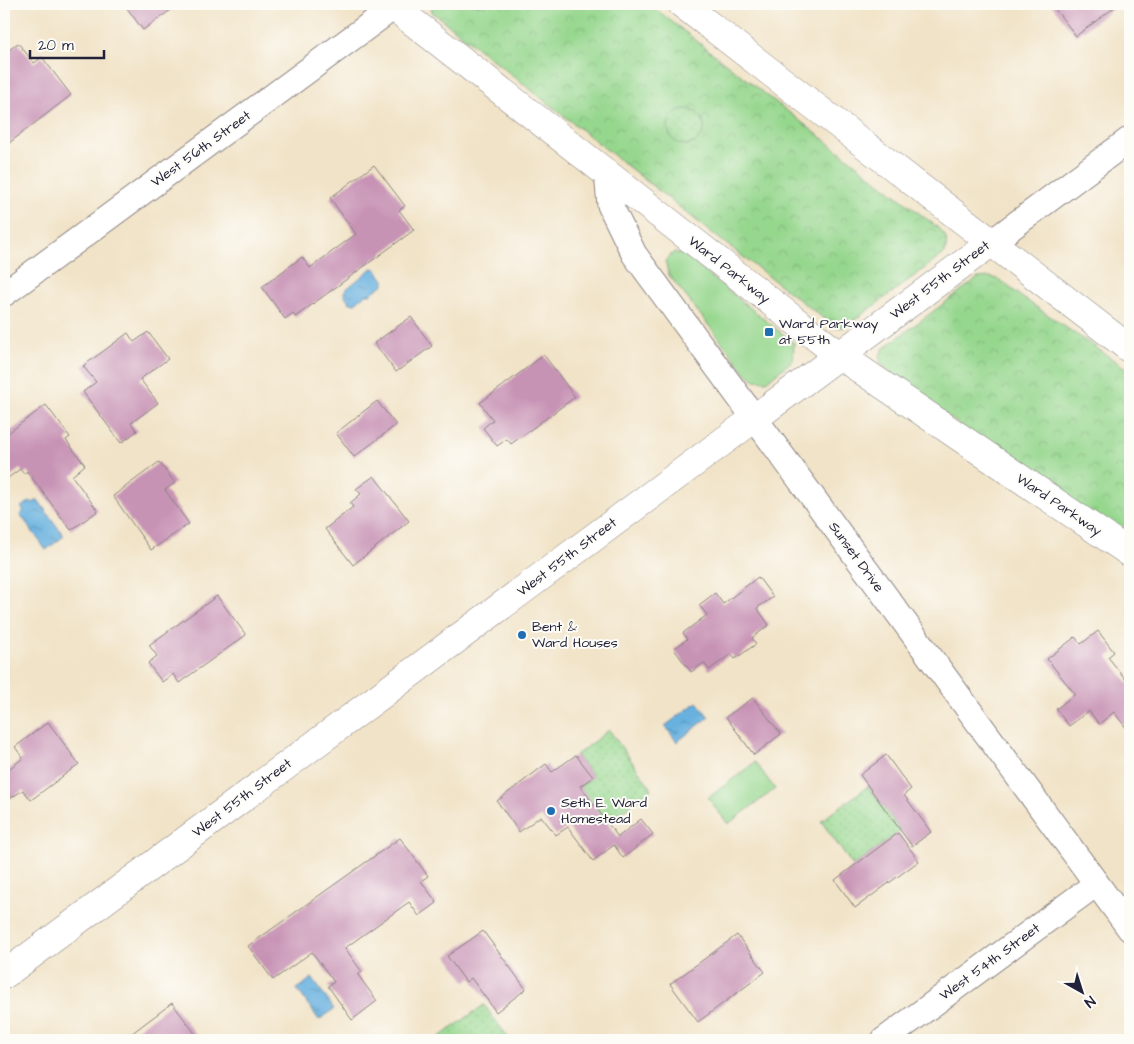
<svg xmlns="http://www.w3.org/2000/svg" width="1134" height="1044" viewBox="0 0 1134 1044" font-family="'Architects Daughter',sans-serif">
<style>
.grass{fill:#96d78e;stroke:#5c7c64}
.park{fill:url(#park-crowns);stroke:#5c7c64}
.garden{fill:url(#garden-dots);stroke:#5c7c64}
.water{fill:url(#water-ripples);stroke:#446a8d}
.building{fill:#c793b5}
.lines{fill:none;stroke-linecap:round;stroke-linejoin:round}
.minor-casing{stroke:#8a8281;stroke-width:27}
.major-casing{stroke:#8a8281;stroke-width:29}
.minor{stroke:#fff;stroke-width:25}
.major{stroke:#fff;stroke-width:28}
.poi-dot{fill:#1f6fb2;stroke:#fdfcf7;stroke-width:2}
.labels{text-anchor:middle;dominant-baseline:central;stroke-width:4;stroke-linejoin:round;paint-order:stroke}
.street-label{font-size:14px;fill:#22223b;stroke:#fdfcf7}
.poi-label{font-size:14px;fill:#22223b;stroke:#fdfcf7;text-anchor:start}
</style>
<defs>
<pattern id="park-crowns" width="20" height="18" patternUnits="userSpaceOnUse" patternTransform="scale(1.25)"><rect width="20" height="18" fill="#96d78e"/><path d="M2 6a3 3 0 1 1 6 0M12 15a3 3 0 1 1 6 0" fill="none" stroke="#81b87b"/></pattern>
<pattern id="garden-dots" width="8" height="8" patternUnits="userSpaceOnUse" patternTransform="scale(1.25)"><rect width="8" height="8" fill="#96d78e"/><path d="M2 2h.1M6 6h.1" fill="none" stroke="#81b87b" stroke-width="1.8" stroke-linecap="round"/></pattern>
<pattern id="water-ripples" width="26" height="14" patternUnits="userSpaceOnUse" patternTransform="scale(1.25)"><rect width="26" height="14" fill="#67b1df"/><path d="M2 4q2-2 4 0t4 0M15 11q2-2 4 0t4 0" fill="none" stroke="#5490b6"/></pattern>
</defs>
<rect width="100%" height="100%" fill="#fdfcf7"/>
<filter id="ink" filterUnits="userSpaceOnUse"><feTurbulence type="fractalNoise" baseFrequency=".02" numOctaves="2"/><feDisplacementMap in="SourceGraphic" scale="10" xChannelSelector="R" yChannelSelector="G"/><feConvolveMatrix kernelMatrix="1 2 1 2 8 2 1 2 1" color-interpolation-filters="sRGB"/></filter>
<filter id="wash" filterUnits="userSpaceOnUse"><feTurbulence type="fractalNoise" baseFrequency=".0096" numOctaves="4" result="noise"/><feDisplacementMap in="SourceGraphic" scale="20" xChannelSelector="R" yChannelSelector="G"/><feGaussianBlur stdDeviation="1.12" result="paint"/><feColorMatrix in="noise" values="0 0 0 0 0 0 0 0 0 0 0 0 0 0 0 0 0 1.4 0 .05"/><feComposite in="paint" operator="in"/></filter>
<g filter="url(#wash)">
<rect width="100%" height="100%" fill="#f1e3c7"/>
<!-- grass -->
<g class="grass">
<polygon points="674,252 684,255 794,343 793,360 767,381 755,380 747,374 669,275 665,261"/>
<polygon points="755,762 775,789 728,824 708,798"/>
</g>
<!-- park -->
<g class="park">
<path d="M431 4H649L937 227C947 236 949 241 944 254L852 322 844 327H835L725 243 441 19 432 12Z"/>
<path d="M990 277 1000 280 1020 296 1130 371V538L1013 465 889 372C880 362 876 360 884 348L978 278Z"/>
</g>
<!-- garden -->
<g class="garden">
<circle cx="686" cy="127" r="18"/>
<polygon points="609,730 652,789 607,822 573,792 593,777 576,755"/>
<polygon points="868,786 901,831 853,866 821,821"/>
<polygon points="484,1005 510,1040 435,1040"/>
</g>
<!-- water -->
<g class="water">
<polygon points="372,268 376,269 384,280 384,284 370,294 366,294 355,303 350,303 344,294 344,291"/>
<polygon points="38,500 64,536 46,550 20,514 24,511 21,507 31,501 33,503"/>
<polygon points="697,702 709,717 677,742 665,726"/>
<polygon points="312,978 334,1009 319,1020 297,989"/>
</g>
<g id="blocks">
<!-- building -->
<g class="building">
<polygon points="124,4 179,4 143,30"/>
<polygon points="1051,4 1119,4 1076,36"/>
<polygon points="18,43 34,63 42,57 71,95 4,147 4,54"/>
<polygon points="374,165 405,206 399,210 414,230 295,317 293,313 285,319 262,287 302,257 310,268 356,234 330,198"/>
<polygon points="411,317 432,346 396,372 374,343"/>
<polygon points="148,332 168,359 140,379 158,403 131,423 137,431 121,443 83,392 96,382 83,366 128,333 134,342"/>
<polygon points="544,355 575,397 511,444 507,439 497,446 483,428 493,420 480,403"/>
<polygon points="377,401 396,425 354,457 336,433"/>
<polygon points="46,405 70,437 66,440 85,465 72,476 98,511 71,530 27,471 24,474 20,469 4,481 4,436"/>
<polygon points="159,462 175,483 165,490 189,524 151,550 113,496"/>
<polygon points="374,476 409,521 353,565 325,529 353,507 350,503 361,494 356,489"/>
<polygon points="758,577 773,597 757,608 769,625 752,638 756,644 735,659 731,654 709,670 704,663 691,672 674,649 687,639 683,633 707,615 699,605 715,593 723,604"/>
<polygon points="217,596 246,635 179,683 173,674 162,682 148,663 157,656 149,645"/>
<polygon points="1098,631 1114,652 1108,657 1130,685 1130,733 1114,712 1099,724 1089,711 1069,726 1056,709 1075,694 1047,659 1075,637 1081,644"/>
<polygon points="753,698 781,734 754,755 726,717"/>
<polygon points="48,722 79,764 31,800 23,790 11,798 4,788 4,773 23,758 15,747"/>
<polygon points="576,755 593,777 580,786 618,837 641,819 653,834 623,858 614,845 593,861 568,827 556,835 541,816 519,832 497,801 546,764 552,772"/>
<polygon points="886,755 911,789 904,795 931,832 912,846 860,775"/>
<polygon points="898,833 919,861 855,908 835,880"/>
<polygon points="400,838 428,876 421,881 437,903 419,916 409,902 345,948 362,972 358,975 377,1001 352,1020 328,986 334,982 312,952 273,980 248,946"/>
<polygon points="483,931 526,989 496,1012 471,978 466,982 447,956"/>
<polygon points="737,935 765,972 698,1022 670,984"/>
<polygon points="172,1003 200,1040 123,1040"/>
</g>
</g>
</g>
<g filter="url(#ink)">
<use href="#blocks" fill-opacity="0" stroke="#8a8281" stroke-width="1"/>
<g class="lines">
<defs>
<g id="minor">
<polyline points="607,173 610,205 634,254 1130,929"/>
<polyline points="992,242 1130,139"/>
<polyline points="4,294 398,4"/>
<polyline points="884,1040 1096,884"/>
</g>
<g id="major">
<polyline points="390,4 839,355 1130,553"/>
<polyline points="682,4 1130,349"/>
<polyline points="4,975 992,242"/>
</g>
</defs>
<!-- minor casing -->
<use href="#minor" class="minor-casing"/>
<!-- major casing -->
<use href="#major" class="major-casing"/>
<!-- minor -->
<use href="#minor" class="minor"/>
<!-- major -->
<use href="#major" class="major"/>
</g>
</g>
<!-- markers -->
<g class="poi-dot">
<rect x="764" y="327" width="10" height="10" rx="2.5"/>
<circle cx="522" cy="635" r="5"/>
<circle cx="551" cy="811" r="5"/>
</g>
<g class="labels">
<!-- street labels -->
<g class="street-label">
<text transform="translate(201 149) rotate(-36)">West 56th Street</text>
<text transform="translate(729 270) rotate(38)">Ward Parkway</text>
<text transform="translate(940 280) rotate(-37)">West 55th Street</text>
<text transform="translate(1059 505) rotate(34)">Ward Parkway</text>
<text transform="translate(567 557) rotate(-37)">West 55th Street</text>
<text transform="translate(856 557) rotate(54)">Sunset Drive</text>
<text transform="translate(242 798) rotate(-37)">West 55th Street</text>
<text transform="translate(990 962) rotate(-36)">West 54th Street</text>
</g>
<!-- poi labels -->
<g class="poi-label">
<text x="779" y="324">Ward Parkway<tspan x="779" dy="16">at 55th</tspan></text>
<text x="532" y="627">Bent &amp;<tspan x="532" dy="16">Ward Houses</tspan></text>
<text x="561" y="803">Seth E. Ward<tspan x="561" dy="16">Homestead</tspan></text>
</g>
</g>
<!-- margin -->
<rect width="1134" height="1044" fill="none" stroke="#fdfcf7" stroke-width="20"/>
<!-- north arrow -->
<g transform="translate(1082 992) rotate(141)" stroke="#fdfcf7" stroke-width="4" paint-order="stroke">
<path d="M0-4L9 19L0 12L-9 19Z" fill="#22223b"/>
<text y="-8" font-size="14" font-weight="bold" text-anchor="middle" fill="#22223b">N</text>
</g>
<!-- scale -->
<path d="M30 50v8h74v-8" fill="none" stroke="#22223b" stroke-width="2.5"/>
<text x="38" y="50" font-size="15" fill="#22223b" stroke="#fdfcf7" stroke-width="4" paint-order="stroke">20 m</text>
</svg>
